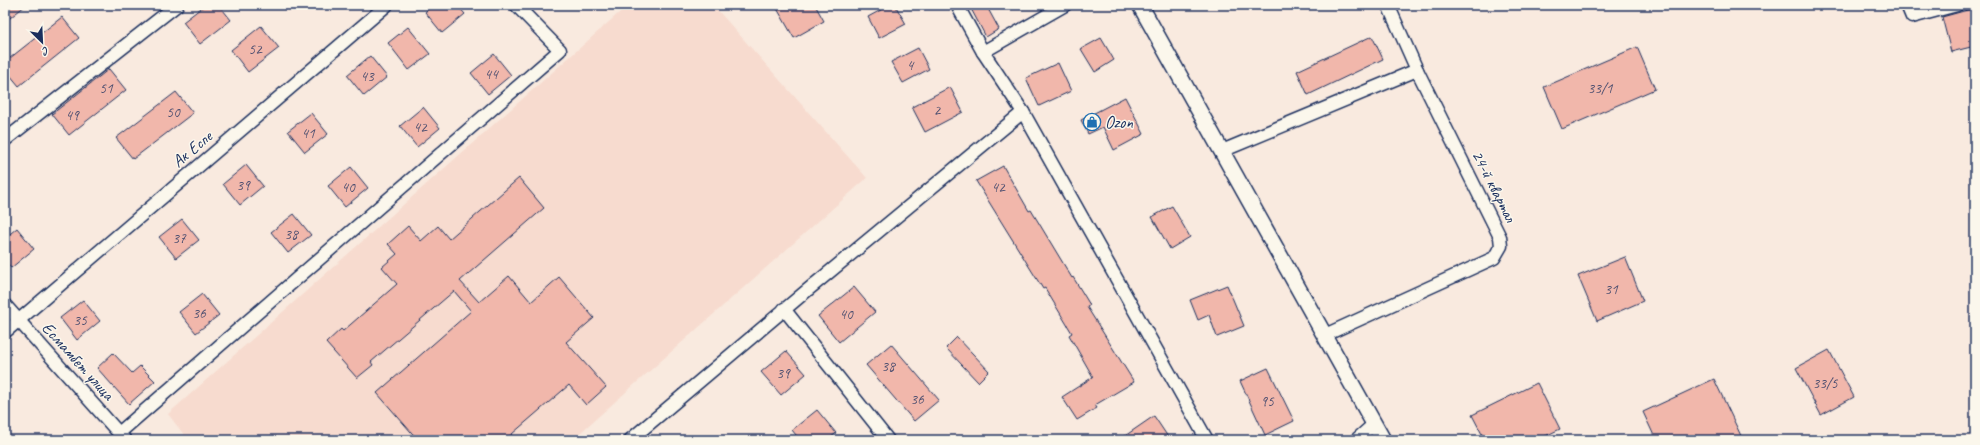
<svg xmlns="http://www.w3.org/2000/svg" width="1980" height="445" viewBox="0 0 1980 445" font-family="Caveat,sans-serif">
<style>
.built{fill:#f7dbcf}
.building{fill:#f1b7ab;stroke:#1b2f5e}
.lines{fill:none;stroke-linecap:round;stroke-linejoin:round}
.minor-casing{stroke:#1b2f5e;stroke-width:15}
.tertiary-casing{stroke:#1b2f5e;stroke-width:18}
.minor{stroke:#fbf7ec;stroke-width:12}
.tertiary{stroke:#fbf7ec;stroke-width:15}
.labels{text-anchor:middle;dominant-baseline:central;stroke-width:3;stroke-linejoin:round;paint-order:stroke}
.number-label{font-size:15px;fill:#505171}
.poi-label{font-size:17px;fill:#1b2f5e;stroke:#fbf7ec;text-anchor:start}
.street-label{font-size:17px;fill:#1b2f5e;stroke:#fbf7ec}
</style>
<rect width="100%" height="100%" fill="#f9eadf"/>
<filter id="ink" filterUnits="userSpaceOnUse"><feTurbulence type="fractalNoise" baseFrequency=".025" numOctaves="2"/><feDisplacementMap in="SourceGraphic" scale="8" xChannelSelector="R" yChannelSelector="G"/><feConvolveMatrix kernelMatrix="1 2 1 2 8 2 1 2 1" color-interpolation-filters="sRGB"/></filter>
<g filter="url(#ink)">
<!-- built -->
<polygon class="built" points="628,5 713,5 867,178 572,440 188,440 168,414"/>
<!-- building -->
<g class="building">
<polygon points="5,5 26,5 5,22"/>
<polygon points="205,5 219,5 231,20 200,44 183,22"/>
<polygon points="433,5 457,5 465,14 442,33 425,12"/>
<polygon points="775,5 815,5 824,21 794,38"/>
<polygon points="890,5 895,5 906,24 879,38 868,17"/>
<polygon points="969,5 986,5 999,29 986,37"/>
<polygon points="1975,8 1975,46 1951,52 1942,17"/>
<polygon points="62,17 79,38 19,86 5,69 5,62"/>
<polygon points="261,26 279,48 248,72 231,50"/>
<polygon points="408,27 430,54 409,70 388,43"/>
<polygon points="1372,36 1383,59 1308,95 1297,71"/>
<polygon points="1101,38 1114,60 1095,72 1081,49"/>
<polygon points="1637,47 1655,89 1562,129 1544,87"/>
<polygon points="918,48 929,69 903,83 891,62"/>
<polygon points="494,54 511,75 488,94 471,73"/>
<polygon points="370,56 387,77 364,96 347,75"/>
<polygon points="1058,63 1071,91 1039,106 1026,78"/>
<polygon points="109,69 126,90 69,135 52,114"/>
<polygon points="950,87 963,112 925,132 912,107"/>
<polygon points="176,92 193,113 133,159 116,138"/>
<polygon points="1125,97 1144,134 1114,150 1103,127 1088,134 1081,120"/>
<polygon points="423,107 440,128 417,147 400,126"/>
<polygon points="311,113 328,134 305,152 288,131"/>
<polygon points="246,165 263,186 240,205 223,184"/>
<polygon points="1003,166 1029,211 1031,210 1072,278 1073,277 1090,305 1087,307 1134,382 1095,405 1097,408 1077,420 1062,397 1093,377 1069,335 1072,333 1045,288 1043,289 976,181"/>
<polygon points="351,167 368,188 345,207 328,186"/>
<polygon points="519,178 544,208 460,281 479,302 509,276 531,302 559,277 594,318 566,342 606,387 586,405 569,385 505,440 418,440 377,393 471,311 454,291 371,362 373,365 357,378 326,343 341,329 343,331 397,284 382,267 397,254 388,244 408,226 421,241 438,226 449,239"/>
<polygon points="1172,206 1190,237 1170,249 1152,217"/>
<polygon points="294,214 311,235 288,253 271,232"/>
<polygon points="182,219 199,240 176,258 159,237"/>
<polygon points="17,228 34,249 11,268 5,261 5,238"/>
<polygon points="1625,257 1643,301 1597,321 1578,276"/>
<polygon points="1227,285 1244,326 1217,337 1209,315 1198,320 1190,300"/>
<polygon points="854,287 875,312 839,342 818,316"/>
<polygon points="202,294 219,315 196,333 179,312"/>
<polygon points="83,300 100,321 77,340 60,318"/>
<polygon points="957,337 989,371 978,382 946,348"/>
<polygon points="891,344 939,400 914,421 866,365"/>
<polygon points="1829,350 1854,397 1821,415 1796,368"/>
<polygon points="786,351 806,374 781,395 761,372"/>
<polygon points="113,353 132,373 140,366 155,381 129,404 97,368"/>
<polygon points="1268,368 1294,421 1265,435 1240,381"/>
<polygon points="1714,379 1743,440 1656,440 1643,412"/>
<polygon points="1537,383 1560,429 1537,440 1485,440 1472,415"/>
<polygon points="817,410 836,433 828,440 800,440 792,430"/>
<polygon points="1154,416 1170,440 1119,440"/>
</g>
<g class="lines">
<defs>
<g id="minor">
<polyline points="957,5 983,52"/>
<polyline points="1907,5 1912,17 1957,5"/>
<polyline points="1023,112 1207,440"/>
<polyline points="5,140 177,5"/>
<polyline points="1222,151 1417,70"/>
<polyline points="5,305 125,440"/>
<polyline points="784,309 888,440"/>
<polyline points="5,332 387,5"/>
<polyline points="1325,335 1494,258 1501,246 1500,237 1417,70 1388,5"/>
<polyline points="119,433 560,50 516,5"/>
<polyline points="630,440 804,293 1023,112 983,52 1065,5"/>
<polyline points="1356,440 1374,424"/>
</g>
<polyline id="tertiary" points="1140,5 1383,440"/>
</defs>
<!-- minor casing -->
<use href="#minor" class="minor-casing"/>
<!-- tertiary casing -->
<use href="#tertiary" class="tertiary-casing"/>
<!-- minor -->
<use href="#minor" class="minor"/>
<!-- tertiary -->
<use href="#tertiary" class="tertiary"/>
</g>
</g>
<!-- icons -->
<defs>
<symbol id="shop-ring" viewBox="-11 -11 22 22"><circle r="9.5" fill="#fbf7ec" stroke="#1f6fb2" stroke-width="1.5"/><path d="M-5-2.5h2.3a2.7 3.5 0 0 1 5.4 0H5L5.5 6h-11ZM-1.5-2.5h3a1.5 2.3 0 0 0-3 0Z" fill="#1f6fb2"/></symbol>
</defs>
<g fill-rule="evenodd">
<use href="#shop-ring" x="1082" y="112" width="20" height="20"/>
</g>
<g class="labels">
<!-- number labels -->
<g class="number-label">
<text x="255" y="49">52</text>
<text x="910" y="65">4</text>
<text x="491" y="74">44</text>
<text x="367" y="76">43</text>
<text x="106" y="88">51</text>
<text x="1600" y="88">33/1</text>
<text x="937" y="110">2</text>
<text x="173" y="112">50</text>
<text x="72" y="115">49</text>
<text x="420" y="127">42</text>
<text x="308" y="133">41</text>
<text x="243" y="185">39</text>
<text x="348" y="187">40</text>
<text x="998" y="187">42</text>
<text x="291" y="234">38</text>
<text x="179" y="238">37</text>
<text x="1611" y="289">31</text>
<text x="199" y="313">36</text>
<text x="846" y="314">40</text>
<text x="80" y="320">35</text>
<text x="888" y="366">38</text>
<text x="783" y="373">39</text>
<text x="1825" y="383">33/5</text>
<text x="917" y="399">36</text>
<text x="1267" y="401">95</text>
</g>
<!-- poi labels -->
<g class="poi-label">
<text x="1105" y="122">Ozon</text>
</g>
<!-- street labels -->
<g class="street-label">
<text transform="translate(192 149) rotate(-40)">Ак Еспе</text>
<text transform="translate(1494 186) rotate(63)">24-й квартал</text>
<text transform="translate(78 361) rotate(48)">Есмамбет улица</text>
</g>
</g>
<!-- margin -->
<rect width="1980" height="445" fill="none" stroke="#fbf7ec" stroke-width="20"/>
<rect x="10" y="10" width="1960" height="425" fill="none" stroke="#1b2f5e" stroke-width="1.5" filter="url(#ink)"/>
<!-- north arrow -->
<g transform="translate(42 42) rotate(156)" stroke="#fbf7ec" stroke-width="3" paint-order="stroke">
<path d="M0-3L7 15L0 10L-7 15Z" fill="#1b2f5e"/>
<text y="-6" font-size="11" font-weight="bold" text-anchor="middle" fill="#1b2f5e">С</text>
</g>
</svg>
